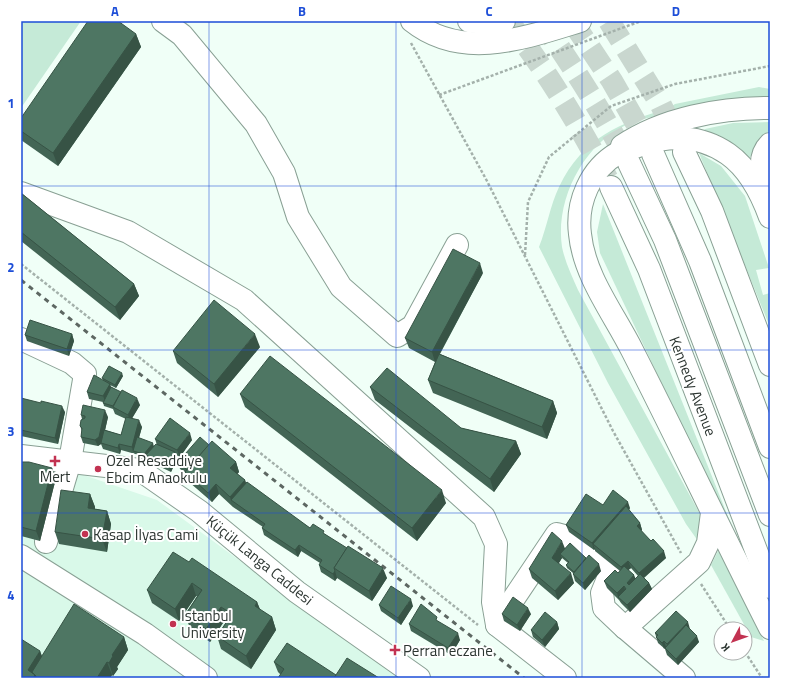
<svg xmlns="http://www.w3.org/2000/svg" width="791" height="699" viewBox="0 0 791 699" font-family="'Titillium Web',sans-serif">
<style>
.built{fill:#d9f9e9}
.green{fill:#c5ead7}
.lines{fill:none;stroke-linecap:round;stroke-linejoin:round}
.major-tunnel{stroke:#c9d7cf;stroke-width:22;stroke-dasharray:22 11;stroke-linecap:butt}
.highway-tunnel{stroke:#c9d7cf;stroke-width:22;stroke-dasharray:22 11;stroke-linecap:butt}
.minor-casing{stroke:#89a094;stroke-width:24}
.major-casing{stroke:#89a094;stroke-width:24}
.highway-casing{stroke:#89a094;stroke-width:24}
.path{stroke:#a4b1ab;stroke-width:2.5;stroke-dasharray:3 2;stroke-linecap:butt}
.minor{stroke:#fff;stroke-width:22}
.major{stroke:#fff;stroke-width:22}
.highway{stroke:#fff;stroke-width:22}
.rail{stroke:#5d6762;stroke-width:3;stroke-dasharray:5 5;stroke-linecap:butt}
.wall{fill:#436555;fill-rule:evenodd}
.shaded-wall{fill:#375345}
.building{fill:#4e7663;stroke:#375345}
.grid{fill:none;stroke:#1d4ed8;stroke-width:1;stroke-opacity:0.55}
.poi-dot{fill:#c23251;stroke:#fff;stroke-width:1.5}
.labels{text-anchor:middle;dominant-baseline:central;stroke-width:4;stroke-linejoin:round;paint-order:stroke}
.street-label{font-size:15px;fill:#2c3531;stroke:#fff}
.poi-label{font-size:15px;fill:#2c3531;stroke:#fff;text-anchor:start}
.neatline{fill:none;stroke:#1d4ed8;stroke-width:1.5}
.grid-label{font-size:13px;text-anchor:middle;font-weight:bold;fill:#1d4ed8}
</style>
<rect width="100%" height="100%" fill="#f0fff7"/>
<!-- built -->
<polygon class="built" points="21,464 66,469 157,500 400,678 21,678"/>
<!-- green -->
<g class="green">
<polygon points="21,21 81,21 21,108"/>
<path d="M759 87 770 89V99C756 100 741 100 727 102 709 105 691 109 674 113 658 116 641 118 626 125 583 145 555 200 562 247 565 262 572 276 578 290L701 516 703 548 686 524 608 383 539 247C547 227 550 206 559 187 583 137 620 123 669 108L675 104Z"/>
<polygon points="770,122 770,131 761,136 749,159 703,132 705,129 733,123"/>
<polygon points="699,153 721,166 745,196 769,268 756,270 763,295 770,293 770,327"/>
<polygon points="603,204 731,524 678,418 600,253 597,232"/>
<polygon points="719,549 764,641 751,637 711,565"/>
</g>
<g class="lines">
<!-- major-tunnel -->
<g class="major-tunnel">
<path d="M508 21C548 73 579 124 609 182"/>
<polyline points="609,21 661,105 678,140"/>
</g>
<!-- highway-tunnel -->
<g class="highway-tunnel">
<path d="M541 21C573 66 603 114 629 163"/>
<polyline points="572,21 612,81 652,151"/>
</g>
<defs>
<g id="minor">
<polyline points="163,21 182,35 256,124 284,173 298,217 341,287 397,336 413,326 457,245"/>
<path d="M412 21C462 61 525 38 580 21"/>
<path d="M770 144C755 159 764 181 770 198"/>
<path d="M622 146C664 118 720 108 770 108"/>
<polyline points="21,193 128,232 244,300 484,517 496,544 493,602 497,625"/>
<polyline points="21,339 72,363 85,374 70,461 46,542"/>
<polyline points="21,456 140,470 199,511 297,592 419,678"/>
<polyline points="21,556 145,634 206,678"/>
<polyline points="498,622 557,534 568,537 609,570 607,581 602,593 604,608 623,626 684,678"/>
<polyline points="497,625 565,678"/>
<polyline points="625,628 699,562 708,543 712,513"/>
</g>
<g id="major">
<polyline points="469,21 485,23 504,21"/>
<polyline points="684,152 712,211 770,365"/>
<polyline points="611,187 649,269 770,587"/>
<path d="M770 217C762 195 748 168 728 154 701 135 669 134 638 146 632 148 624 150 618 153 590 169 576 203 580 234 584 276 614 314 632 350 679 442 723 536 770 628"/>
</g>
<g id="highway">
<polyline points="653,154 700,261 770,447"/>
<polyline points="629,163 665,240 770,515"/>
</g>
</defs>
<!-- minor casing -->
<use href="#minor" class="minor-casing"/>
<!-- major casing -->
<use href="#major" class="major-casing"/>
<!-- highway casing -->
<use href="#highway" class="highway-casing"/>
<!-- path -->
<g class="path">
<polyline points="411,43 487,181 613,431 681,553"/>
<polyline points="439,95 641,21"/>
<polyline points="525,255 528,202 549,157 611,106 675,84 770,66"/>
<polyline points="21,264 478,625"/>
<polyline points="701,584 730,629"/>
<polyline points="745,652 762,678"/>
</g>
<!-- minor -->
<use href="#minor" class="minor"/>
<!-- major -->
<use href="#major" class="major"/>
<!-- highway -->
<use href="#highway" class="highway"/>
<!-- rail -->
<polyline class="rail" points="21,280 524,678"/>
</g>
<!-- wall -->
<g class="wall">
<polygon points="136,34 141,47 58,166 21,140 21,118"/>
<polygon points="21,193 134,284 139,296 120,320 21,241"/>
<polygon points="483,273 440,354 553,401 557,413 547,439 433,393 428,380 435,362 409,348 405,338"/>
<polygon points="72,334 74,341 69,356 27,341 25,335"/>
<polygon points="260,347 218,397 177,363 173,351"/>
<polygon points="123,376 116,388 110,385 111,387 140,405 132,418 142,427 139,438 154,446 157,445 155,439 192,440 180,457 176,455 177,459 171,472 148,461 146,456 146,457 121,450 120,454 103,449 101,444 98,446 83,443 81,437 82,431 80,426 82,419 81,415 108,417 105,430 121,435 126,419 115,414 113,409 104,406 103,402 89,399 87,392 103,380 102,378"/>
<polygon points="370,387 461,428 516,441 521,454 494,492 375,400"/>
<polygon points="240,394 446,503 417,541 245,407"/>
<polygon points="21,398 65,412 58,444 21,436"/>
<polygon points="209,445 236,462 239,472 237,474 245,480 246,483 310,528 326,535 387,578 372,601 337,578 335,581 321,572 319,565 320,563 301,551 298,557 264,535 262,528 263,527 233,507 219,494 212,502 189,482 186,473 180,469 178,462"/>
<polygon points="21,462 56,478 40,541 21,536"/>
<polygon points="90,494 95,507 95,509 107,511 111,524 107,552 59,544 55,532"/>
<path d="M603 505 630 508 629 510 640 523 642 530 641 531 666 558 644 578 649 583 652 589 630 612 621 603 619 600 607 588 604 581 618 573 620 571 595 551V549L594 550 569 532 566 525ZM631 568 638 576 636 579 628 570Z"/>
<polygon points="565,548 586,558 601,571 585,590 575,581 573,574 573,573 567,568 566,565 568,563 562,558 558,564 574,583 558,600 532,578 529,569"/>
<polygon points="189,562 257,602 260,610 272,617 276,630 251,669 221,649 217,636 227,621 225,620 210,642 190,628 185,615 197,596 196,596 179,621 152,603 147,590"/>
<polygon points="379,605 413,606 401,625 381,611"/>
<polygon points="502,614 531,614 520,631 504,621"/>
<polygon points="439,622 460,640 451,655 411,631 409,624"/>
<polygon points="557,622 559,629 545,647 533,637 531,630"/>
<polygon points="690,629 699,642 678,665 667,655 665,649 658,643 655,633"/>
<polygon points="124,637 128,650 117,667 118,669 113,676 112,675 110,678 21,678 40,651 42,656"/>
<polygon points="274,662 336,675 280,674 278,672"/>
</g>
<!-- shaded-wall -->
<g class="shaded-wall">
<polygon points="136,34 141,47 58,166 53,153"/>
<polygon points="480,263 483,273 435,362 432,352"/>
<polygon points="134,284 139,296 120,320 115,307"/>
<polygon points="72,334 74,341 69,356 67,349"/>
<polygon points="255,334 260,347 218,397 214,384"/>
<polygon points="122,373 123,376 116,388 115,385"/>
<polygon points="110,384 112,390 106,403 103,396"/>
<polygon points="137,398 140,405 130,422 128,415"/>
<polygon points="553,401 557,413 547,439 542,427"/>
<polygon points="62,406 65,412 58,444 55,438"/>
<polygon points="105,410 108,417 102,444 101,443 101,444 98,446 95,440"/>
<polygon points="139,420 142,427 135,451 133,451 132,447"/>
<polygon points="190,433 192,440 180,457 177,450"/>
<polygon points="516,441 521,454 494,492 490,479"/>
<polygon points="153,443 154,447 146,455 146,457 144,454"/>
<polygon points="119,444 121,450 120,454 118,448"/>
<polygon points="175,452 177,459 171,472 168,465"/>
<polygon points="236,462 239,472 234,478 230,468"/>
<polygon points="52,468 56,478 40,541 36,531"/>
<polygon points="245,480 248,490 231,500 233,507 230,497"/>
<polygon points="216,484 219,494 212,502 208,493"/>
<polygon points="442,490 446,503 417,541 412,528"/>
<polygon points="90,494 95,507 93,521 88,508"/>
<polygon points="628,502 630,508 596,547 593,544 595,549 594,550 592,543"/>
<polygon points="107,511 111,524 107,552 102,539"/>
<polygon points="640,523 642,530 639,532 637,526"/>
<polygon points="562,541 566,551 560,554 562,558 556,568 552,558"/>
<polygon points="299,545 301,551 298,557 295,550"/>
<polygon points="664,551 666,558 641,580 639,573"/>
<polygon points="628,561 631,568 624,574 621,567"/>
<polygon points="599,564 601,571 585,590 583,583"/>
<polygon points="383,568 387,578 372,601 369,591"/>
<polygon points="335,571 337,578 335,581 333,574"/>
<polygon points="571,573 574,583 558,600 555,591"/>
<polygon points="634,575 637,582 629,590 627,583"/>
<polygon points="192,583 196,596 179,621 175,609"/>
<polygon points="649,583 652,589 630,612 627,605"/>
<polygon points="624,586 626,593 618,597 619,600 617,593"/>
<polygon points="411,599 413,606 401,625 398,618"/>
<polygon points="257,602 262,614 255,606"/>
<polygon points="221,607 225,620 210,642 206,629"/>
<polygon points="528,608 531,614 520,631 517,625"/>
<polygon points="272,617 276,630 251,669 246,656"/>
<polygon points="557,622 559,629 545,647 542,640"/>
<polygon points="688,622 690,629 670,650 667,644"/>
<polygon points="458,633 460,640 451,655 448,648"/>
<polygon points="697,636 699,642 678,665 676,659"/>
<polygon points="124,637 128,650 117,667 118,669 113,676 109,663 112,655"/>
<polygon points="664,641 666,647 664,649 662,643"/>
<polygon points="40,651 46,669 41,678 33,678 28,670"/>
<polygon points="107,662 112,675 110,678 97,678"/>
</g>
<!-- building -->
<g class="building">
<polygon points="88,21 118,21 136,34 53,153 21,131 21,118"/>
<polygon points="21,193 134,284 115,307 21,232"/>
<polygon points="453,249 480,263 432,352 405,338"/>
<polygon points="214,300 255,334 214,384 173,351"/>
<polygon points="30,320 72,334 67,349 25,335"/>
<polygon points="439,354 553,401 542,427 428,380"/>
<polygon points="270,356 442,490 412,528 240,394"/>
<polygon points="109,366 122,373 115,385 102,378"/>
<polygon points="387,368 461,428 516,441 490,479 370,387"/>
<polygon points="94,375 110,384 103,396 87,392"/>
<polygon points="111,387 121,392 113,406 103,403"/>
<polygon points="122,390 137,398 128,415 113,407"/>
<polygon points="21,398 41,403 41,401 62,406 55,438 21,430"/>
<polygon points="83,405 105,410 99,437 95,440 81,437 82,428 80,426 81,420 85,418 85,416 81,415"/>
<polygon points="126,417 139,420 132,447 119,444 118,448 101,443 104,430 121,435"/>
<polygon points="170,418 190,433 177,450 155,439"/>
<polygon points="137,437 153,443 144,454 133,451"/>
<polygon points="200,437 209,445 187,470 178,462"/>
<polygon points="212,441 236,462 230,468 245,480 230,497 216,484 208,493 185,472"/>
<polygon points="156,444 175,452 168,465 146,455"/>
<polygon points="21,462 29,462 52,468 36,531 21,527"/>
<polygon points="247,482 310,528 313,524 324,531 323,533 347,548 334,568 335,571 333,574 319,565 322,560 299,545 295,550 262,528 265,524 231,500"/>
<polygon points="61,490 90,494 88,508 107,511 102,539 55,532"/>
<polygon points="613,490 628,502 592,543 566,525 586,494 603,505"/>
<polygon points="626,506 640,523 637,526 651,541 653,539 664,551 639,573 628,561 621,567 593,544"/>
<polygon points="552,532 562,541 552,558 571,573 555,591 529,569"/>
<polygon points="570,543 586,558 574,572 566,565 569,562 560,554"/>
<polygon points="348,546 383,568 369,591 334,568"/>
<polygon points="173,552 189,562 192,558 257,602 255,606 272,617 246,656 217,636 232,614 221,607 206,629 185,615 202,590 192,583 175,609 147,590"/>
<polygon points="589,555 599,564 583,583 573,574"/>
<polygon points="624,566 634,575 627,583 629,585 640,574 649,583 627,605 618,597 626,589 624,586 617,593 604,581 615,570 618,573"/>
<polygon points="391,586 411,599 398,618 379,605"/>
<polygon points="513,597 528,608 517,625 502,614"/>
<polygon points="74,604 124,637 112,655 113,656 109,663 107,662 97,678 37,678 35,675 32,672"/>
<polygon points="421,604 437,617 436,620 458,633 448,648 409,624"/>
<polygon points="676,611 688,622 667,644 664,641 662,643 656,637 658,635 655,633"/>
<polygon points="545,612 557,622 542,640 531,630"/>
<polygon points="686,625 697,636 676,659 665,648"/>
<polygon points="21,639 40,651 28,670 35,675 33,678 21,678"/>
<polygon points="287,643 336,675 334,678 278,678 284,669 274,662"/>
<polygon points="347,658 379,678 334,678"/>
</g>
<!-- grid -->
<path class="grid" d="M209 21V678M396 21V678M582 21V678M21 186H770M21 350H770M21 513H770"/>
<!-- markers -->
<g class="poi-dot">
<path d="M53 455h4v4h4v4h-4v4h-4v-4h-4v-4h4z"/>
<circle cx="98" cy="469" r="4"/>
<circle cx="85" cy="534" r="4"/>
<circle cx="173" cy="624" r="4"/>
<path d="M393 644h4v4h4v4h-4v4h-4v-4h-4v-4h4z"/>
</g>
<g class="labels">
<!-- street labels -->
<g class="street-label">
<text transform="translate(693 386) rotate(69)">Kennedy Avenue</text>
<text transform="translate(260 560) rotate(39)">Küçük Langa Caddesi</text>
</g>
<!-- poi labels -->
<g class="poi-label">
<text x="106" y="460">Ozel Resaddiye<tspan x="106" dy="17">Ebcim Anaokulu</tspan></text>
<text x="55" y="476" text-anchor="middle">Mert</text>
<text x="93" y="534">Kasap İlyas Cami</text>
<text x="181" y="615">Istanbul<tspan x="181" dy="17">University</tspan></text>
<text x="403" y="650">Perran eczane</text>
</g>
</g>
<!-- border -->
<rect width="791" height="699" fill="none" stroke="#ffffff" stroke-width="44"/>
<!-- north arrow -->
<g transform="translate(733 641) rotate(229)"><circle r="19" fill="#ffffff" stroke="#abaead"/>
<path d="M0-3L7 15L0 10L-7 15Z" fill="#c23251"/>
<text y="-6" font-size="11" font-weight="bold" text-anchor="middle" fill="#2c3531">K</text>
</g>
<rect x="22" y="22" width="747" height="655" class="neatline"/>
<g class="grid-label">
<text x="115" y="16">A</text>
<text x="302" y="16">B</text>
<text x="489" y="16">C</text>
<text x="676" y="16">D</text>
<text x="11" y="108">1</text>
<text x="11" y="272">2</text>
<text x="11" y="436">3</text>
<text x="11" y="600">4</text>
</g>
</svg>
